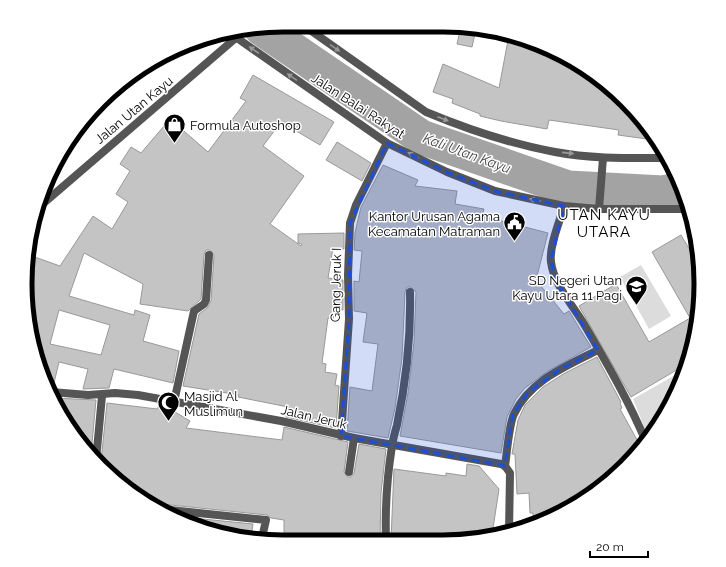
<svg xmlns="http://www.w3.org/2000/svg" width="726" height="567" viewBox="0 0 726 567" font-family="Raleway,sans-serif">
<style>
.green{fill:#dcdcdc}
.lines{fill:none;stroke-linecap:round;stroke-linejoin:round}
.river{stroke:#a3a3a3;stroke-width:35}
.building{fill:#c4c4c4;stroke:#999;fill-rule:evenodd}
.minor{stroke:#555;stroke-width:8}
.tertiary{stroke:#555;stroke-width:8}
.oneway{fill:#999}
.marked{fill:#1d4ed8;fill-opacity:0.2;stroke:#1d4ed8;stroke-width:3;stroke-dasharray:8 5;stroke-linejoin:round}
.labels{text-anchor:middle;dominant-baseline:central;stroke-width:3;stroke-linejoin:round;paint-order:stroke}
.street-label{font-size:13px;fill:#000;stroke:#fff}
.poi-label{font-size:13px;fill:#000;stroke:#fff;text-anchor:start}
.water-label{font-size:14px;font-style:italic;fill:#444;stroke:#fff}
.quarter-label{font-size:15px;letter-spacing:1px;fill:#000;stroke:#fff}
.rim{fill:none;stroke:#000;stroke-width:5}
</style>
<rect width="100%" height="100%" fill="#fff"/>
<!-- green -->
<g class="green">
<polygon points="641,265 671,316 649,329 620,277"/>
<polygon points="682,371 649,439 633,399"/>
</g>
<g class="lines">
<!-- river -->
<polyline class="river" points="261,28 421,137 568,188 663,193 678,190"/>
</g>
<!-- building -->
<g class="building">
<polygon points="461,26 476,29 472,47 457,44"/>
<polygon points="509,35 525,39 600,79 654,140 618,135 619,130 549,120 547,129 501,121 480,116 480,114 452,103 453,99 433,92 443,64 499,88"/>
<path d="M253 75 334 122 320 145 281 122 263 146 304 176 270 224 301 246 302 244 298 243V234L344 233V249L333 248 328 278 343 280V310L335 308 333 319 328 318 322 363 326 364 325 372 337 374 335 385 339 386 336 428 286 417 288 407 238 397 239 395 183 386 199 314 207 308 211 301 214 255 210 250H206L204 255 201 299 188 311 140 304 143 284 84 253 69 296 134 315 135 310 150 315 143 341 179 351 173 383 114 369 109 388 83 389 88 369 59 362 53 387H49L34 351 25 284 29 255 60 266 93 216 112 229 128 202 116 194 130 171 120 164 131 147 141 153 170 119 208 152 246 101 240 98ZM59 310 110 325 101 355 50 344Z"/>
<polygon points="337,142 371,163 362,181 326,160"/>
<polygon points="383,165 418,180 415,186 457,191 455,204 484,209 482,216 548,233 536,280 564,314 569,311 591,347 548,371 525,388 516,399 507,417 501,453 400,436 408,393 414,342 416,292 410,287 407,287 405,292 402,358 395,408 388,438 347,431 350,387 372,391 378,344 363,342 367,313 354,311 354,281 359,282 362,251 354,250 355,233 361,207"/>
<polygon points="681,235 698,264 692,350 685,365 631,397 579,306 616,284 649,342 690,318 652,252"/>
<polygon points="597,357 621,402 620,403 622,408 620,409 641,447 572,507 533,525 533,513 530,513 529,493 517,494 515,454 512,454 518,420 525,405 543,387 565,373"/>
<polygon points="53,398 96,400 91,454 60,413"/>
<polygon points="107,403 157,409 160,404 165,406 190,421 186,428 282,440 284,427 348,442 344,472 348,477 351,477 354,473 359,444 386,449 381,493 380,540 284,538 284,520 271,518 267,515 161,504 155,507 140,498 99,464 101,461"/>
<polygon points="467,464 479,466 499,489 492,535 460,541 391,540 394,469 446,476 446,473 466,476"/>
<polygon points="172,516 253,524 251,537 233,537 184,522"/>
</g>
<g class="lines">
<!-- minor -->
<g class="minor">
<polyline points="43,194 47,199"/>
<path d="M564 206C560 221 549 246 551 262 554 285 572 304 584 324 606 362 629 401 646 442"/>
<polyline points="51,392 88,395 115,393 138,395 281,421 354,438 501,464 505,466 510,473 509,532"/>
<polyline points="174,402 194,311 204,304 206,300 209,255"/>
<polyline points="341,436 349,319 348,275 350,223 356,205 387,143"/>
<polyline points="96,460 102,396"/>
<path d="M505 466C507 453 509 424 514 414 530 380 567 366 598 350"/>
<polyline points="349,472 354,438"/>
<polyline points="160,509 266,520 262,538"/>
<path d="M386 540C385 509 387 477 392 446 393 439 395 432 397 425 406 382 411 336 410 292"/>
</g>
<!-- tertiary -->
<g class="tertiary">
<path d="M303 25 426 112C467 129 511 144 555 152 592 159 630 158 668 158"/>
<polyline points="237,38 387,143 447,172 495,191 564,206 599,209 685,209"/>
<polyline points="38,208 245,30"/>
<polyline points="599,209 603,158"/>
</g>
</g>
<!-- one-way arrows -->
<defs><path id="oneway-solid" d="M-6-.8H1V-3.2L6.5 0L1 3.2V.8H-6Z"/></defs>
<g class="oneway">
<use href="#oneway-solid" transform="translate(335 48) rotate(35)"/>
<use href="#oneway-solid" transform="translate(254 50) rotate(-145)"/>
<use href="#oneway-solid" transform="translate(292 77) rotate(-145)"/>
<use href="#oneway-solid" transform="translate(443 119) rotate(21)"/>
<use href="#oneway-solid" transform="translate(568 153) rotate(6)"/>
<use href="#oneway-solid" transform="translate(413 155) rotate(-153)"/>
<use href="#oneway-solid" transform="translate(535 200) rotate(-168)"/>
</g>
<!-- marked area -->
<path class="marked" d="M387 143 447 172 495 191 564 206 551 261 557 282 598 350 559 370 528 393 513 415 505 466 341 436 349 319 350 223Z"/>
<!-- icons -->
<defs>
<symbol id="shop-pin" viewBox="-11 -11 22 30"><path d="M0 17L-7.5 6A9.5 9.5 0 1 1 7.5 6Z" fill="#000" stroke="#fff"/><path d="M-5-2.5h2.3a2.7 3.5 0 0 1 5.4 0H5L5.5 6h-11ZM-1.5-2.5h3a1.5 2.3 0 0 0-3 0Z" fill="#fff"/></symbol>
<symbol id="civic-pin" viewBox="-11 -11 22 30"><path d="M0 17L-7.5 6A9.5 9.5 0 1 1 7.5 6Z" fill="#000" stroke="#fff"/><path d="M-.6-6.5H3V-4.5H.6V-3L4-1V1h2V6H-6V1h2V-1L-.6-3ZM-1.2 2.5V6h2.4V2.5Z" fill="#fff"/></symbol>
<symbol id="school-pin" viewBox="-11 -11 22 30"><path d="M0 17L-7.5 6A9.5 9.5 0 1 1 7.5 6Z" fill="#000" stroke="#fff"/><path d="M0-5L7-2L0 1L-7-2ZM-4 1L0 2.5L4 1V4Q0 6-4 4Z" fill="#fff"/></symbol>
<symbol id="mosque-pin" viewBox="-11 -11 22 30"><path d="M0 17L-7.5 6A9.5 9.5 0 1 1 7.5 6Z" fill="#000" stroke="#fff"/><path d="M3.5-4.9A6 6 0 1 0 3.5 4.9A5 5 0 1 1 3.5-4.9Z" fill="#fff"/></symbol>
</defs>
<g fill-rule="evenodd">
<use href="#shop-pin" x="162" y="112" width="25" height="34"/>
<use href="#civic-pin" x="502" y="210" width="25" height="34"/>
<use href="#school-pin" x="624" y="274" width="25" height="34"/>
<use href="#mosque-pin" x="156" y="390" width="25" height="34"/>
</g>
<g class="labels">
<!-- street labels -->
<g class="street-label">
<text transform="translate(358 106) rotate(33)">Jalan Balai Rakyat</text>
<text transform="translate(134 110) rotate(-40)">Jalan Utan Kayu</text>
<text transform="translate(336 285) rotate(-89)">Gang Jeruk I</text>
<text transform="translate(314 417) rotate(13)">Jalan Jeruk</text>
</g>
<!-- poi labels -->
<g class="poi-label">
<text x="190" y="125">Formula Autoshop</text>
<text x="500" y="216" text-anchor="end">Kantor Urusan Agama<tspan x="500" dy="15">Kecamatan Matraman</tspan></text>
<text x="622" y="280" text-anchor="end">SD Negeri Utan<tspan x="622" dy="15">Kayu Utara 11 Pagi</tspan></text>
<text x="184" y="396">Masjid Al<tspan x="184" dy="15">Muslimun</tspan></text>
</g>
<!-- water labels -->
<g class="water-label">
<text transform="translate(467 153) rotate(20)">Kali Utan Kayu</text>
</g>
<!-- quarter labels -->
<g class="quarter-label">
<text x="604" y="215">UTAN KAYU<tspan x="604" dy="17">UTARA</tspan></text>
</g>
</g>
<!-- crop -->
<path d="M0 0H726V567H0ZM283 32H443A251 251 0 0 1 694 283V284A251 251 0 0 1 443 535H283A251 251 0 0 1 32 284V283A251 251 0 0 1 283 32Z" fill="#fff" fill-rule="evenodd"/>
<path class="rim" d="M283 32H443A251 251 0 0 1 694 283V284A251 251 0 0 1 443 535H283A251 251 0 0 1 32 284V283A251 251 0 0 1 283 32Z"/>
<!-- scale -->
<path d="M590 551v6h58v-6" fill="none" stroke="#000000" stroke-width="2"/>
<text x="596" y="551" font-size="12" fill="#000000" stroke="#ffffff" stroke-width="3" paint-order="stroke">20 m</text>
</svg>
